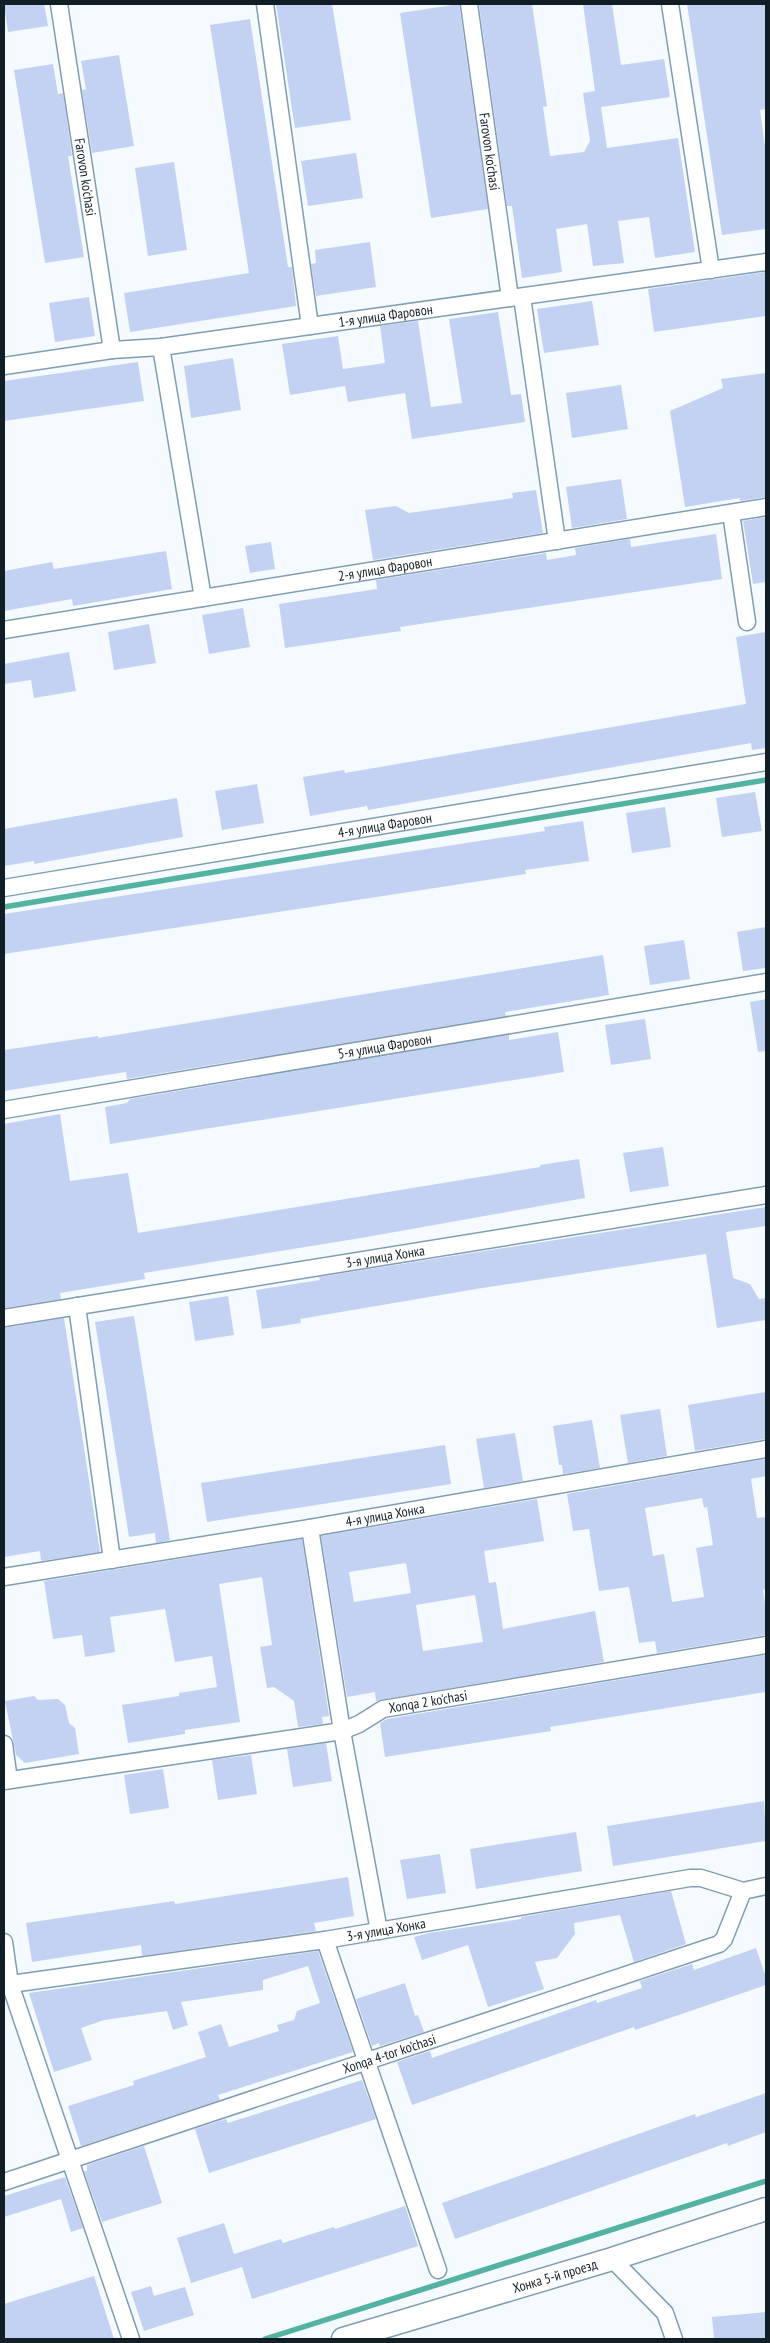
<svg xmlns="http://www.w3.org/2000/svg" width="770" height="2343" viewBox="0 0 770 2343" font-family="'PT Sans Narrow',sans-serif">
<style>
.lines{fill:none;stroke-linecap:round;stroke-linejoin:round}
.stream{stroke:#54b2a3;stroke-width:5.5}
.building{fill:#c3d2f2;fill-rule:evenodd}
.street-casing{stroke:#7f9eb2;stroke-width:19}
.secondary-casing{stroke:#7f9eb2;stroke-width:25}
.street{stroke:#fff;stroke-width:16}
.secondary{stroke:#fff;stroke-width:22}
.labels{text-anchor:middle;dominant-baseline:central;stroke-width:4;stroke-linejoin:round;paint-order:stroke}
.street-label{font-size:14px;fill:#121e25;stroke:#f4fafe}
</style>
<rect width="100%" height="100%" fill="#f4fafe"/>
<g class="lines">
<!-- stream -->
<g class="stream">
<polyline points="4,907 766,780"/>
<polyline points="265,2339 766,2181"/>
</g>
</g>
<!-- building -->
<g class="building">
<polygon points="4,4 44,4 48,26 8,32"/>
<polygon points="276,4 332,4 351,120 295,128"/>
<polygon points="459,4 488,209 431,218 400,13"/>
<polygon points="479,4 532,4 547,106 543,107 550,156 584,152 590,141 583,93 595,91 583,4 612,4 621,65 664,59 670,97 601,107 607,148 678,138 695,252 655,258 649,217 618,221 624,263 593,266 587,224 556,229 562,272 522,278 512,206 507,206"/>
<polygon points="687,4 766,4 766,109 760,110 766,154 766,229 722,235"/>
<polygon points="250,19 288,267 292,267 296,306 130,332 124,293 249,273 210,25"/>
<polygon points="119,55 134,146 92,153 82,90 86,89 81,61"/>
<polygon points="53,64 58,94 63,93 72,156 68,156 84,257 45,263 14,70"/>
<polygon points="356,153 363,198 308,206 301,161"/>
<polygon points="174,162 187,250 148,256 135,168"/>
<polygon points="370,242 376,287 316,296 311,264 316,263 315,250"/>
<polygon points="766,272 766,316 654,332 648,289"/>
<polygon points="89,297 95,336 55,342 49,303"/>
<polygon points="592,301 599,345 544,353 537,309"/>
<polygon points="498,312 511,395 521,394 525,422 412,439 405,393 348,402 345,386 290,395 282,344 338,336 343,369 385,363 380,326 418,321 431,407 462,403 449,319"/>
<polygon points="233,358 241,410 191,418 184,366"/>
<polygon points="138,362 144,401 4,421 4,381"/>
<polygon points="766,373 766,497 740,501 740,498 685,507 670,411 723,388 721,379"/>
<polygon points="621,385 628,429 572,438 566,393"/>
<polygon points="621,479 627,519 572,528 566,487"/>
<polygon points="536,490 543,533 373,560 365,510 396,506 409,513 513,498 512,493"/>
<polygon points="766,517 766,582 753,584 743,521"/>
<polygon points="716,534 722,579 400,627 401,631 285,648 279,604 377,589 376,580 546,553 547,560 576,555 575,548 630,539 631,547"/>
<polygon points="271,542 275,569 250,573 245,546"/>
<polygon points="166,551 172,589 73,606 72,599 4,611 4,571 52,562 54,569"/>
<polygon points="243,608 250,647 209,654 202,615"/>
<polygon points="149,624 156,663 114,670 108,632"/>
<polygon points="766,632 766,748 752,750 751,743 368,810 367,806 310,816 303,777 344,770 345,773 746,704 736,637"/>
<polygon points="69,652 76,691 34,698 31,680 4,684 4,664"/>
<polygon points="257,784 264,823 222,830 215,791"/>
<polygon points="755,792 762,831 722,837 716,798"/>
<polygon points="177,798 183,837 34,864 34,861 4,866 4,829"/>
<polygon points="665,807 671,847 632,853 626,813"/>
<polygon points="583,821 589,861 525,870 526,874 4,954 4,914 545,831 544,827"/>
<polygon points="766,927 766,968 743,971 737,932"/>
<polygon points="684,940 690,979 650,985 644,946"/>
<polygon points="603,955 609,995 505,1012 506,1016 127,1079 126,1072 4,1091 4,1050 98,1036 98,1038"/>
<polygon points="766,999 766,1051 758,1052 750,1002"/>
<polygon points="645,1019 651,1059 611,1065 605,1025"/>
<polygon points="558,1032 564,1072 110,1144 105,1107 127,1103 130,1099 509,1035 509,1040"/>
<polygon points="60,1114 70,1181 128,1173 138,1233 540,1167 540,1165 579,1159 585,1198 361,1238 144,1273 145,1279 60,1293 61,1299 4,1308 4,1124"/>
<polygon points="663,1147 669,1186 630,1192 623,1153"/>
<polygon points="766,1207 766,1226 726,1232 733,1278 750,1284 759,1299 766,1298 766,1320 717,1328 706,1254 476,1289 300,1319 301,1323 262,1329 256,1290 320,1280 319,1277"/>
<polygon points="228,1296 234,1335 195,1341 189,1302"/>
<polygon points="134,1316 170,1540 156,1543 155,1533 129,1537 95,1322"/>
<polygon points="64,1318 100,1552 41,1561 40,1551 4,1557 4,1328"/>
<polygon points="766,1392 766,1439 695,1451 688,1405"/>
<polygon points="660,1409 667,1456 628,1463 620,1415"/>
<polygon points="592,1420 600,1468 563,1474 562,1465 559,1465 553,1426"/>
<polygon points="515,1433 523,1481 484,1488 476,1439"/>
<polygon points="445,1445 451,1484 207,1522 201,1483"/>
<path d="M766 1459V1476L751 1479 757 1518 766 1517V1589L763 1590 766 1610V1635L657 1653 655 1641 639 1643 629 1587 599 1591 589 1529 573 1531 567 1494ZM702 1498 704 1508 707 1507 713 1545 696 1548 704 1597 672 1602 664 1554 653 1556 645 1508Z"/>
<path d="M537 1499 544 1541 484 1551 489 1583 496 1582 503 1629 595 1611 604 1662 376 1701 375 1692 347 1697 321 1536ZM406 1563 411 1593 354 1602 349 1572ZM475 1595 483 1642 423 1651 416 1605Z"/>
<polygon points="302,1539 329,1716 322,1717 323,1724 298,1727 294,1701 274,1687 267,1688 260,1647 272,1645 262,1577 219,1584 240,1722 185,1730 185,1734 128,1743 122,1705 179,1696 179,1693 217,1687 212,1656 175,1662 165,1609 110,1617 115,1652 85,1657 82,1635 53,1639 44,1581"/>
<polygon points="766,1655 766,1692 550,1727 551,1731 385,1757 380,1723 387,1719"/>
<polygon points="34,1696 38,1700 58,1699 65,1705 69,1723 75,1728 79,1754 25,1763 16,1755 5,1701"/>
<polygon points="326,1743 332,1781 293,1787 287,1749"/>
<polygon points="251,1755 257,1794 218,1800 212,1760"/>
<polygon points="163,1769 169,1808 130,1814 124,1775"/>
<polygon points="764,1801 766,1841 613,1866 607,1826"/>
<polygon points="576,1832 582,1871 476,1889 470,1849"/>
<polygon points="440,1854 446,1893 407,1899 400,1860"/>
<polygon points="348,1877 354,1916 314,1923 316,1931 142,1956 141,1945 32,1962 26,1923 174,1901 175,1904"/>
<polygon points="671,1891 686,1944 634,1962 620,1915 574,1923 575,1934 557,1958 535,1962 544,1989 488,2007 468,1945 422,1960 414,1937 429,1933 521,1919 521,1917"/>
<polygon points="756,1948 766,1977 766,1985 635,2030 634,2027 412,2105 397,2062 430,2051 432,2058 596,2000 597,2003 642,1988 640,1981 692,1964 694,1970"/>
<polygon points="318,1951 353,2052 218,2095 220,2100 81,2146 68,2106 134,2085 133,2081 206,2057 198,2032 221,2024 229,2047 279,2031 277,2025 294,2020 297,2011 320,2003 308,1966 263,1980 263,1990 181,2002 188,2025 173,2030 167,2011 104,2020 81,2028 92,2060 54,2072 29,1993"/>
<polygon points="405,1983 415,2016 418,2015 424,2032 380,2046 379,2043 372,2046 356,1999"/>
<polygon points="362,2080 376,2119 209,2173 195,2129 226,2119 228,2123"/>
<polygon points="766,2093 766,2132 728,2146 727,2143 455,2239 442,2203 695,2114 696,2117"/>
<polygon points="144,2146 162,2203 102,2222 84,2171 87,2171 87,2165"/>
<polygon points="65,2177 83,2228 71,2232 61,2199 4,2217 4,2196"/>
<polygon points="405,2206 418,2246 252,2299 242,2267 191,2283 177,2238 224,2223 234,2254 281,2239 283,2243 334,2227 335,2229"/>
<polygon points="94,2276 114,2339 4,2339 4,2304"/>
<polygon points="151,2286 154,2296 185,2287 194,2315 144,2331 131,2292"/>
<polygon points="766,2312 766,2339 714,2339 712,2317"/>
</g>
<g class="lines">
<defs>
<g id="street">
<path id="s1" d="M59 4 112 350"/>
<polyline points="265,4 310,326"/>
<path id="s2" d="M469 4 510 298"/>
<polyline points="670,4 711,270"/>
<polyline points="522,297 557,541"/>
<polyline points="161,347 203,598"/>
<path id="s3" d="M4 366 112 350 161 347 766 262"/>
<polyline points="731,513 747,622"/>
<path id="s4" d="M4 630 766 507"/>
<path id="s5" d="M4 888 766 762"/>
<path id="s6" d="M4 1110 766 982"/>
<polyline points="77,1306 112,1560"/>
<path id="s7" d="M4 1318 766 1195"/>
<polyline points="310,1528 342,1731 379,1931"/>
<path id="s8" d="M4 1577 310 1528 766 1449"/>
<polyline points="4,1744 9,1780"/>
<path id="s9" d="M4 1781 342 1731 359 1724 383 1709 766 1645"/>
<polyline points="325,1940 438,2270"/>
<polyline points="4,1942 10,1984 131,2339"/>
<path id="s10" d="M4 1985 325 1940 690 1878H701L743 1891 766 1886"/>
<path id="s11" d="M4 2182 719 1944 724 1939 743 1891"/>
<polyline points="612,2259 665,2313 674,2339"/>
</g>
<g id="secondary">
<path id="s12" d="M343 2339 612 2259 766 2209"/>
</g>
</defs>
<!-- street casing -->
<use href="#street" class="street-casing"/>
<!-- secondary casing -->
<use href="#secondary" class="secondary-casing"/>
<!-- street -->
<use href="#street" class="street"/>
<!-- secondary -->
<use href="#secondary" class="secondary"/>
</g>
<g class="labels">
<!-- street labels -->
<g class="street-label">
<text stroke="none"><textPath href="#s2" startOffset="149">Farovon ko'chasi</textPath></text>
<text stroke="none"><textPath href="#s1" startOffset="175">Farovon ko'chasi</textPath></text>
<text stroke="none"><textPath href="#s3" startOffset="385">1-я улица Фаровон</textPath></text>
<text stroke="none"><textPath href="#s4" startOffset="386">2-я улица Фаровон</textPath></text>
<text stroke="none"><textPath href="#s5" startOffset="386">4-я улица Фаровон</textPath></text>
<text stroke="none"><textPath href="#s6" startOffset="386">5-я улица Фаровон</textPath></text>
<text stroke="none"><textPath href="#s7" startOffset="386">3-я улица Хонка</textPath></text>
<text stroke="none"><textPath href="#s8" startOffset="386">4-я улица Хонка</textPath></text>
<text stroke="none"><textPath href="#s9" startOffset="434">Xonqa 2 ko'chasi</textPath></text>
<text stroke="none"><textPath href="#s10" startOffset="386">3-я улица Хонка</textPath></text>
<text stroke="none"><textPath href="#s11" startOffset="406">Xonqa 4-tor ko'chasi</textPath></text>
<text stroke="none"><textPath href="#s12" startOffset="221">Хонка 5-й проезд</textPath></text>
</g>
</g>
<!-- border -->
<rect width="770" height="2343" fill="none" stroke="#121e25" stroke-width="10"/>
</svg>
